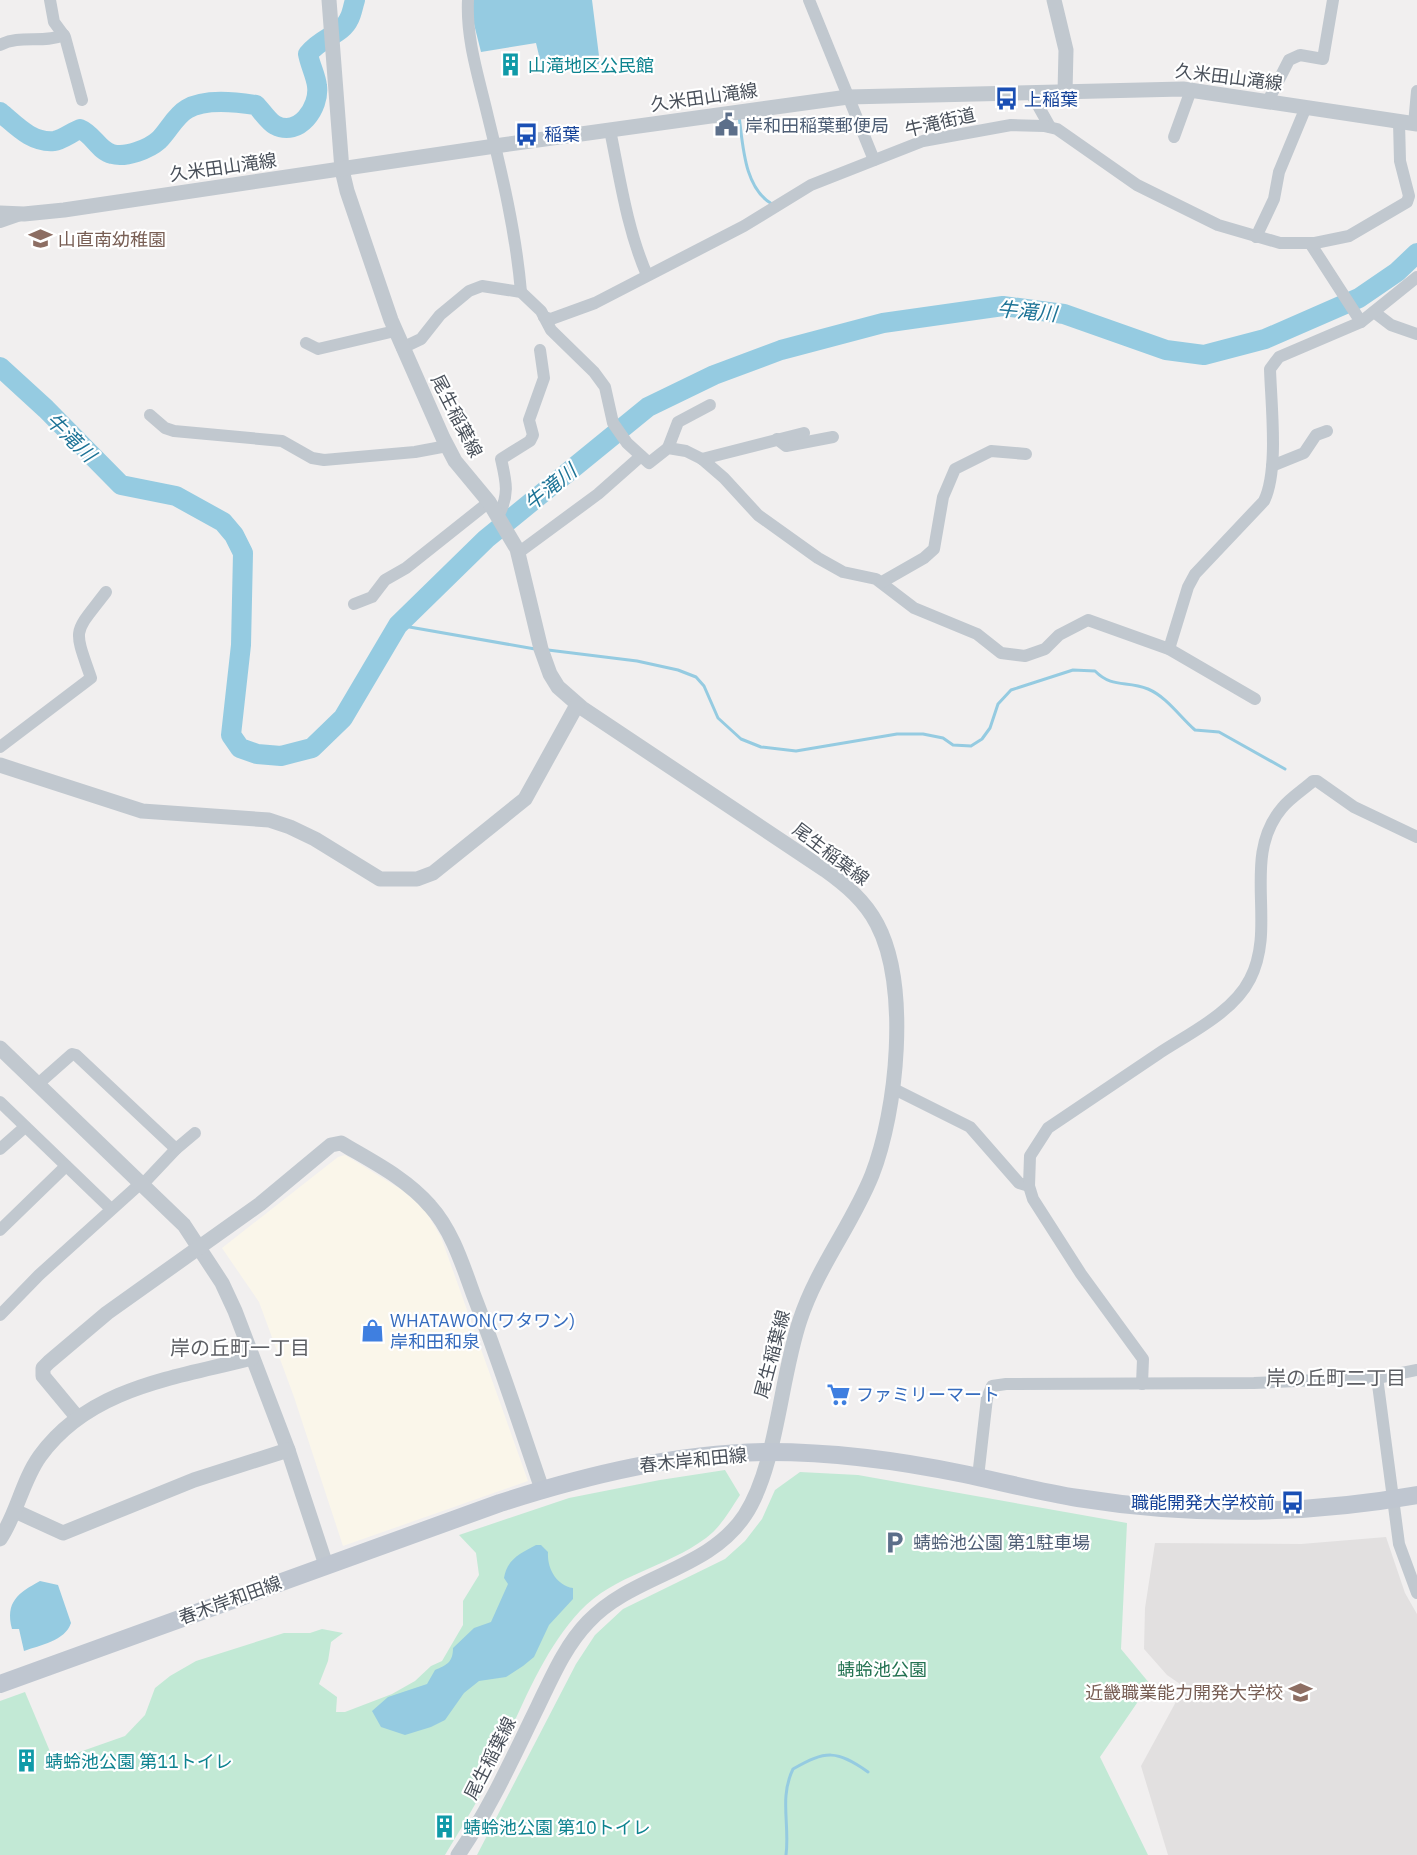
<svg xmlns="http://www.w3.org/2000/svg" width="1417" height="1855" viewBox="0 0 1417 1855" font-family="'IBM Plex Sans','Noto Sans JP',sans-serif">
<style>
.commercial{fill:#faf6ea}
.education{fill:#e2e0e0}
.green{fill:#c2e9d5}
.water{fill:#95cbe1}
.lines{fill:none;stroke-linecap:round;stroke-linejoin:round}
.stream{stroke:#95cbe1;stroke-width:3}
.river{stroke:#95cbe1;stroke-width:20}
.minor{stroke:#c1c8cf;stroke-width:12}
.tertiary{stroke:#c1c8cf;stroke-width:15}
.secondary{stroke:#bfc6d0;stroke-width:18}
.labels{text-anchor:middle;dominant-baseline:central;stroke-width:4.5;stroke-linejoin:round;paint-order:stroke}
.culture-label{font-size:18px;fill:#0d838f;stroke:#fff;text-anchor:start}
.street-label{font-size:18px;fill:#49505a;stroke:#fff}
.transit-label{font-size:18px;fill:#164399;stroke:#fff;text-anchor:start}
.service-label{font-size:18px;fill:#4e5e75;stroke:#fff;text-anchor:start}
.education-label{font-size:18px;fill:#785e54;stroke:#fff;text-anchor:start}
.shop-label{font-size:18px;fill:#366cbe;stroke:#fff;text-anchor:start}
.park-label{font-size:18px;fill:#237251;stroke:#fff}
.water-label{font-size:20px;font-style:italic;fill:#1e7497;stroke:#fff}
.neighbourhood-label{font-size:20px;fill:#5c5e63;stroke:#fff}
</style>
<rect width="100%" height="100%" fill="#f1efef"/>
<!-- commercial -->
<polygon class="commercial" points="345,1155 402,1190 425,1210 441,1237 528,1481 343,1546 294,1397 259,1302 222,1248 338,1157"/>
<!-- education -->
<polygon class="education" points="1386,1537 1405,1593 1417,1614 1417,1855 1168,1855 1141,1766 1178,1698 1192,1687 1180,1684 1167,1675 1144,1649 1145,1608 1155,1543 1301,1544"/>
<!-- green -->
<g class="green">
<path d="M725 1470 740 1495C730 1510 721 1527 706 1538 666 1568 615 1574 580 1611 536 1658 513 1731 484 1788 472 1811 458 1833 445 1855H0V1701L25 1692 54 1761 125 1736 145 1715 155 1688 170 1676 196 1661 284 1633H310L322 1629 343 1633 331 1642 328 1661 319 1684 337 1697 336 1712H345L392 1694 415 1681 431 1666 442 1661 463 1625V1601L479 1575 476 1553 459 1535 569 1498 660 1480Z"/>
<polygon points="800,1472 858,1475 1127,1523 1121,1649 1150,1684 1100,1757 1148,1855 477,1855 576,1664 595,1635 623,1609 725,1559 745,1541 762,1519 775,1490"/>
</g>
<!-- water -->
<g class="water">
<polygon points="473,0 592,0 600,64 541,64 536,43 481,52 473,20"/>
<path d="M536 1545H541L548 1552C547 1568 556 1585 573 1588V1599L549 1625 534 1657 523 1666 506 1677 479 1681 464 1693 445 1720 431 1727 405 1735 381 1727 372 1711 388 1697 427 1684 435 1670C447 1665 453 1662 453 1648L474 1628 491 1622 508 1584 504 1578C507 1559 521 1553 536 1545Z"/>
<path d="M40 1581 58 1585 71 1623C65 1641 40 1645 24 1651L19 1629H12C5 1602 18 1593 40 1581Z"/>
</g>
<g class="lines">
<!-- stream -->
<g class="stream">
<path d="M739 116C743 145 744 188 772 204"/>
<polyline points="398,625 535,649"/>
<path d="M548 650 637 661 678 670 696 677 704 686 718 718 741 739 761 747 796 751 897 734H923L943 738 953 745 971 746 982 739 990 728 998 704 1011 690 1073 670 1095 671C1113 689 1126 680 1148 689 1167 697 1180 717 1195 730L1219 732 1285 769"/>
<path d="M786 1855C790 1825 779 1798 793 1769 826 1750 837 1750 868 1772"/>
</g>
<!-- river -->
<g class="river">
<path d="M0 112C16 125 31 143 54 141 62 140 72 132 80 129 93 134 99 151 112 154 126 158 149 149 159 140 169 130 175 116 187 109 205 98 236 102 256 105 261 110 269 122 275 125 299 138 320 107 317 86 316 76 310 65 308 54 321 37 342 35 349 19 352 14 353 6 355 0"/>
<polyline points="0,367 46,409 121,485 176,496 223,522 234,535 243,553 241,645 231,735 240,748 257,754 281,756 312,748 343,718 398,625 486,539 648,407 714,375 781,350 883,323 1003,306 1064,314 1166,350 1204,355 1265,339 1359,298 1397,272 1417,253"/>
</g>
<!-- minor -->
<g class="minor">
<polyline points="50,0 54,22 65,37 82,100"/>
<path d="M468 0C466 40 479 78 488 117 502 174 516 233 521 292"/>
<polyline points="809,0 874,160"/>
<path d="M0 45C20 34 43 44 64 35"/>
<polyline points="1031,93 1050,127"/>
<polyline points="1268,101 1289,60 1300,55 1323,59 1333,0"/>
<polyline points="1414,124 1417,91"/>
<path d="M610 130C620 179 627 229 647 275"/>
<polyline points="1174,137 1191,90"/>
<polyline points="0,222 23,214"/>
<polyline points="1256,237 1274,199 1279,172 1306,107"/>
<polyline points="1310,243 1361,322"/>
<polyline points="1374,312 1391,325 1417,334"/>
<polyline points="544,317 551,319 595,303 744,226 811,185 923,141 1011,125 1044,126 1057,129 1137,185 1218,225 1280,243 1315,243 1349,236 1407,202 1409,196 1400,161 1399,122"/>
<polyline points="306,343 318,349 395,331"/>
<polyline points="402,348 421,339 440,315 469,291 482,286 521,292 541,311 551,330 594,372 605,387 613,423 627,443 649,463 668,448 686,451 702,459 724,478 758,515 818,558 843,572 876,579 914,608 977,634 1001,653 1025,656 1045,649 1059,635 1088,620 1169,649 1255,699"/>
<polyline points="150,415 165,428 174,431 282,441 312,458 324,460 415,452 447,446"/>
<polyline points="777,439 786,446 833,437"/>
<polyline points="668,448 678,422 710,405"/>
<polyline points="702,459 804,433"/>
<polyline points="1272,466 1304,453 1316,435 1327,431"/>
<path d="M498 516C510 495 506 481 501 459L530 441 533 435 529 420 544 378 540 350"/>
<polyline points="518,553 598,494 641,456"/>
<polyline points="882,582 924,558 934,549 943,497 955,469 991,451 1026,454"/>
<polyline points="354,604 372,597 385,580 406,568 489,502"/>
<path d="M1169 649 1188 587 1195 574 1264 501C1279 471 1271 404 1270 369L1279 357 1361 322 1417 277"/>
<path d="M0 747 91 678C73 626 73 635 106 592"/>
<polyline points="38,1084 72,1054 76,1055 176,1149"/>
<polyline points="892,1088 970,1127 1019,1183 1029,1186"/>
<polyline points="0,1102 110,1208"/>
<polyline points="0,1149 25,1127"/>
<polyline points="143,1184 176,1149 195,1133"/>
<polyline points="0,1230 66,1166"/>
<polyline points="0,1315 39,1275 141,1183"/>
<polyline points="1377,1377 1399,1544 1417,1593"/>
<path d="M1142 1384 1143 1359 1081 1274 1033 1199 1029 1186 1030 1156 1048 1128C1085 1103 1122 1078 1158 1054 1188 1034 1233 1013 1250 979 1278 925 1240 858 1282 808 1290 798 1303 790 1313 781H1317L1354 807 1417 837"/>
<polyline points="978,1477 987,1398 992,1386 1006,1384 1254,1383 1382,1377 1417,1370"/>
</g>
<!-- tertiary -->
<g class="tertiary">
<path d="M329 0 342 170 347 191 391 320 443 438 455 461 489 502 517 549 541 649 550 674 558 687 582 708 825 870C846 885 865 901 877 924 910 986 897 1111 872 1175 852 1225 817 1268 800 1320 780 1379 777 1466 745 1515 708 1571 633 1574 588 1622 565 1646 552 1677 538 1706 513 1757 490 1809 458 1855"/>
<polyline points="1054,0 1066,50 1065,92"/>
<polyline points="0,213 24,214 64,210 495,146 848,97 1183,89 1417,124"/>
<polyline points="0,765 142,811 269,820 290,827 315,839 380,879 417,879 433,873 525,799 577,705"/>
<polyline points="0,1048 184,1225 222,1283 235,1311 288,1450 326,1565"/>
<path d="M77 1417 43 1376V1368L49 1362 107 1313 260 1204 331 1145 341 1143C371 1161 406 1178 430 1206 452 1230 463 1266 474 1296 499 1360 520 1425 542 1489"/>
<polyline points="15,1511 63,1533 194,1480 288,1450"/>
<path d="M0 1539C17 1514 22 1481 40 1456 90 1387 175 1378 252 1358"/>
</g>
<!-- secondary -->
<path class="secondary" d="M0 1684 500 1503C587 1475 677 1453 769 1452 834 1452 901 1461 964 1474 1002 1482 1040 1492 1078 1498 1191 1516 1304 1515 1417 1495"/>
</g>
<!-- icons -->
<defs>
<symbol id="building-bare" viewBox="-9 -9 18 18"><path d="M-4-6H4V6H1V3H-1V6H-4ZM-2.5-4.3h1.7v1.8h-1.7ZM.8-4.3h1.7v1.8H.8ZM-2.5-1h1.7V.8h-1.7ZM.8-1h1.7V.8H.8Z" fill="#0f9aa8" stroke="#fff" stroke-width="2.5" paint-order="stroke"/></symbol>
<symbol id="bus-bare" viewBox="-9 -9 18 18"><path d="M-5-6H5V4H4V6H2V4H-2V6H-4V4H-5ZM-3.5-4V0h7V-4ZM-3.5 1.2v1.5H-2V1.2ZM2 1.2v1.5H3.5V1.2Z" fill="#1a4fb4" stroke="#fff" stroke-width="2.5" paint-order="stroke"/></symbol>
<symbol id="civic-bare" viewBox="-9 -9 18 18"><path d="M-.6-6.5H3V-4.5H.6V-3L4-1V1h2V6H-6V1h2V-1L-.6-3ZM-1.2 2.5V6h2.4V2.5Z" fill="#5c6f8a" stroke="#fff" stroke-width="2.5" paint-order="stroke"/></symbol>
<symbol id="school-bare" viewBox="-9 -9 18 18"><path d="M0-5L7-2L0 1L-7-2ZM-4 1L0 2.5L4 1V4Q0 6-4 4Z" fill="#8d6e63" stroke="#fff" stroke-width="2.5" paint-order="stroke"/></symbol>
<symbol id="shop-bare" viewBox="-9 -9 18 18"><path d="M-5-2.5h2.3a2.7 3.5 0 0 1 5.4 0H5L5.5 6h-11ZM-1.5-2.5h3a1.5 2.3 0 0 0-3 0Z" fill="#3f7fe0" stroke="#fff" stroke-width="2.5" paint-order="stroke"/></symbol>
<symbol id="supermarket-bare" viewBox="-9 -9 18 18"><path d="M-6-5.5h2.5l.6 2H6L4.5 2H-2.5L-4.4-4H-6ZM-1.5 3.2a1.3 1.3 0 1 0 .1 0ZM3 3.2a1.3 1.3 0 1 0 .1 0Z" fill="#3f7fe0" stroke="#fff" stroke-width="2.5" paint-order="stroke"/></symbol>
<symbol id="parking-bare" viewBox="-9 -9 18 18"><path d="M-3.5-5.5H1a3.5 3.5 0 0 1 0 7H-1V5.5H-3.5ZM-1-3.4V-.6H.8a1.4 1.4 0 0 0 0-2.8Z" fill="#5c6f8a" stroke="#fff" stroke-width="2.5" paint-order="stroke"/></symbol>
<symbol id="university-bare" viewBox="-9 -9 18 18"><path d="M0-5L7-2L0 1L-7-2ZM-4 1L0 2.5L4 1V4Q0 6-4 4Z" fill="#8d6e63" stroke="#fff" stroke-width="2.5" paint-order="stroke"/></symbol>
</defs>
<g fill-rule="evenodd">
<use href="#building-bare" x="494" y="48" width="33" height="33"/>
<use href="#bus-bare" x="990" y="82" width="33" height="33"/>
<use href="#civic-bare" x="710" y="108" width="33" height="33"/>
<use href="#bus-bare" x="510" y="118" width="33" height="33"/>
<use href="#school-bare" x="24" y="222" width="33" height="33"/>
<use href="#shop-bare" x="356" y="1314" width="33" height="33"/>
<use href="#supermarket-bare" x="822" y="1378" width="33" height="33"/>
<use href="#bus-bare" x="1276" y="1486" width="33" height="33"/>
<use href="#parking-bare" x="878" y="1526" width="33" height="33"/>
<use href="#university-bare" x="1284" y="1676" width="33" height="33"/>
<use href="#building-bare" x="10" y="1744" width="33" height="33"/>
<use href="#building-bare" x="428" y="1810" width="33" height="33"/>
</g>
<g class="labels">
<!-- culture labels -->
<g class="culture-label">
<text x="528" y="65">山滝地区公民館</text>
<text x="45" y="1761">蜻蛉池公園 第11トイレ</text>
<text x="463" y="1827">蜻蛉池公園 第10トイレ</text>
</g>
<!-- street labels -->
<g class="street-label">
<text transform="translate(1229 77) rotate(7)">久米田山滝線</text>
<text transform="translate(704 97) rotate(-8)">久米田山滝線</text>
<text transform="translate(940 122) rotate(-13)">牛滝街道</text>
<text transform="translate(223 167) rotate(-8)">久米田山滝線</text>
<text transform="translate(457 416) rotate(63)">尾生稲葉線</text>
<text transform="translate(831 854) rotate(37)">尾生稲葉線</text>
<text transform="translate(772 1354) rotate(-75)">尾生稲葉線</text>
<text transform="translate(693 1460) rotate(-6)">春木岸和田線</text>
<text transform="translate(230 1600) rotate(-20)">春木岸和田線</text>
<text transform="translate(490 1758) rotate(-63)">尾生稲葉線</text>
</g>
<!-- transit labels -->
<g class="transit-label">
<text x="1024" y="99">上稲葉</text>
<text x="544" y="134">稲葉</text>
<text x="1275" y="1502" text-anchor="end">職能開発大学校前</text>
</g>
<!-- service labels -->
<g class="service-label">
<text x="745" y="125">岸和田稲葉郵便局</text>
<text x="913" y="1542">蜻蛉池公園 第1駐車場</text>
</g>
<!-- education labels -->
<g class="education-label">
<text x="58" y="239">山直南幼稚園</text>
<text x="1283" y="1692" text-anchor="end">近畿職業能力開発大学校</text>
</g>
<!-- shop labels -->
<g class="shop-label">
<text x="390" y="1320">WHATAWON(ワタワン)<tspan x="390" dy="21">岸和田和泉</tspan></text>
<text x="856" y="1394">ファミリーマート</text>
</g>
<!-- park labels -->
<g class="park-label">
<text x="882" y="1669">蜻蛉池公園</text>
</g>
<!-- water labels -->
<g class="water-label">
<text transform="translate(1027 311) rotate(5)">牛滝川</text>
<text transform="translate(71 437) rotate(44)">牛滝川</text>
<text transform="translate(550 487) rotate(-39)">牛滝川</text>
</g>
<!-- neighbourhood labels -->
<g class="neighbourhood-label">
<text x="240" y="1347">岸の丘町一丁目</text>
<text x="1336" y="1377">岸の丘町二丁目</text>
</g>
</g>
</svg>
